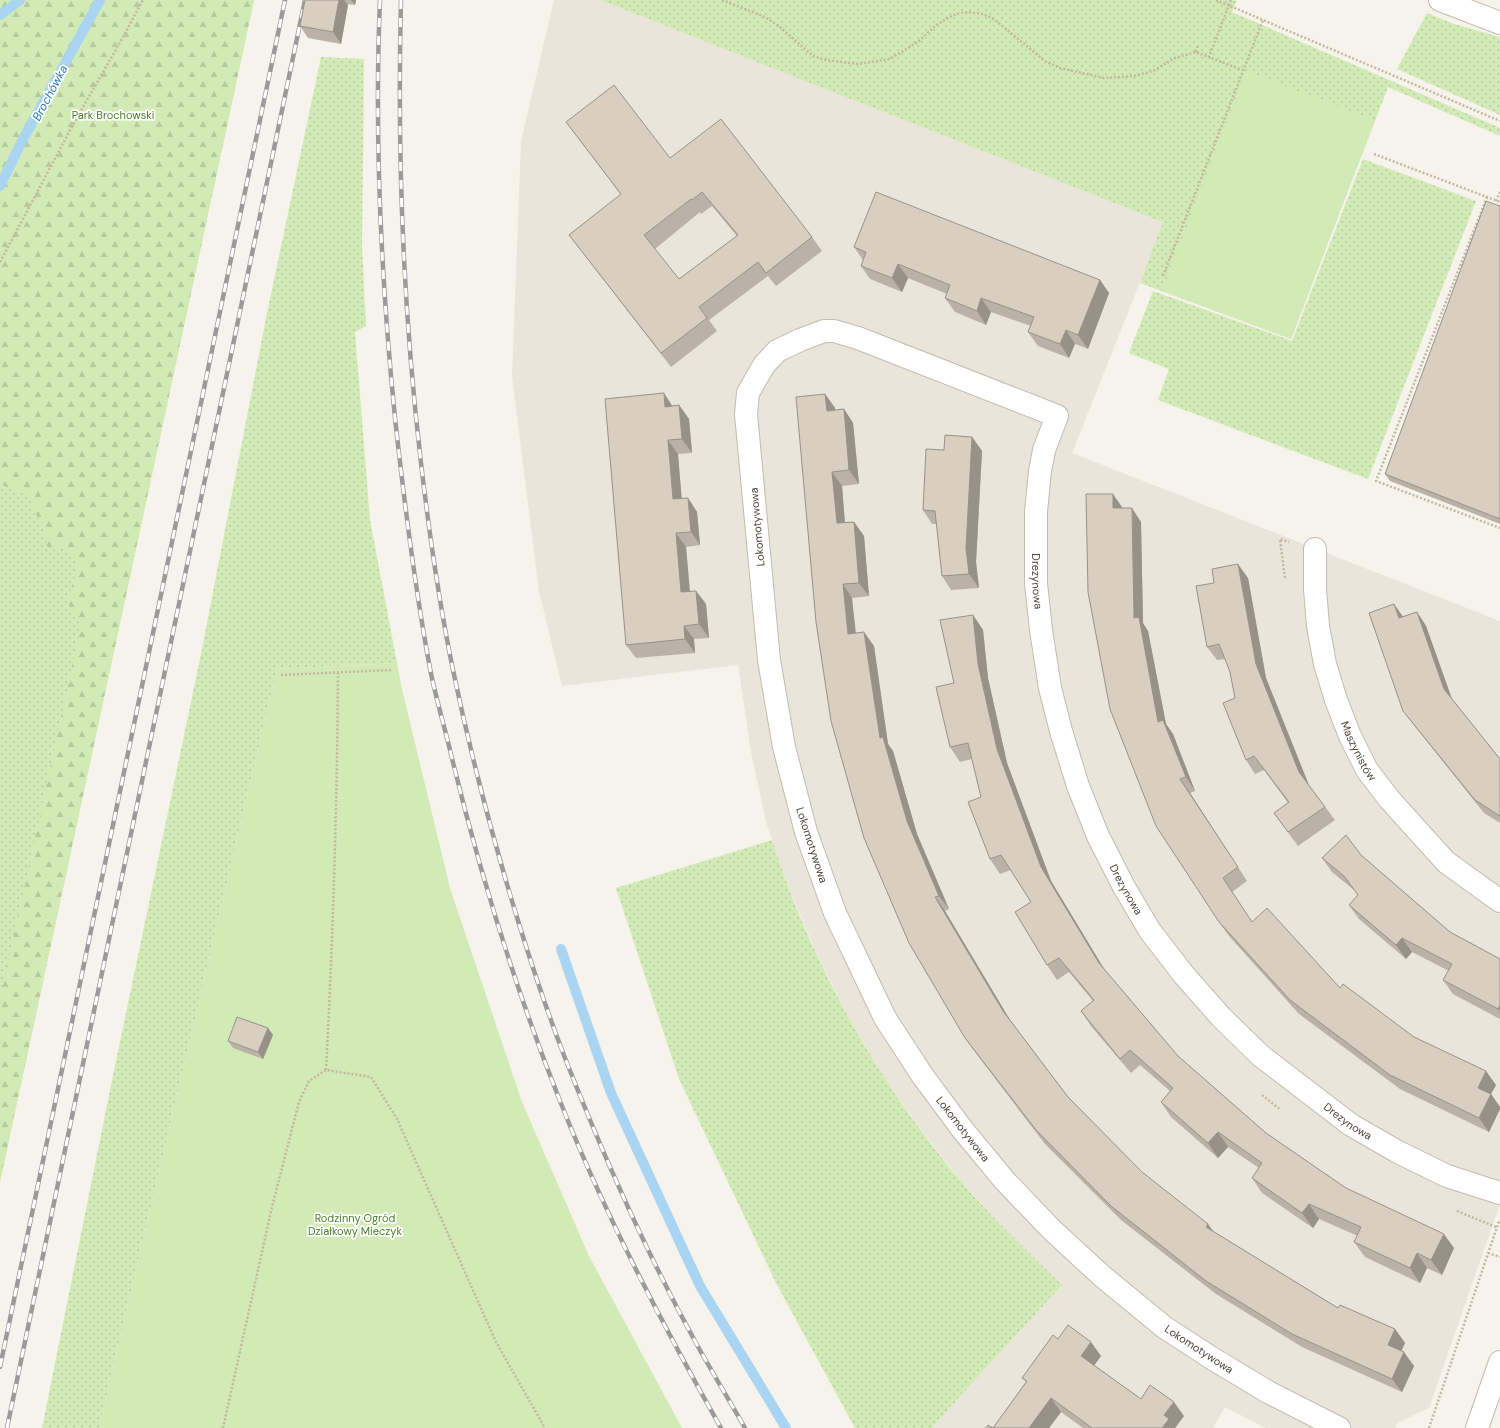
<svg xmlns="http://www.w3.org/2000/svg" width="1500" height="1428" viewBox="0 0 1500 1428" font-family="'DM Sans',sans-serif">
<style>
.residential{fill:#eae5da}
.grass{fill:url(#grass-dots)}
.forest{fill:url(#forest-firs)}
.garden{fill:#d2eab5}
.lines{fill:none;stroke-linecap:round;stroke-linejoin:round}
.stream{stroke:#a9d4f2;stroke-width:10}
.minor-casing{stroke:#c2bbae;stroke-width:24}
.path{stroke:#c4b79f;stroke-width:2.5;stroke-dasharray:2 2;stroke-linecap:butt}
.minor{stroke:#fff;stroke-width:22}
.rail-casing{stroke:#9a9a9a;stroke-width:4.5}
.rail{stroke:#fff;stroke-width:3;stroke-dasharray:9;stroke-linecap:butt}
.wall{fill:#bab2a6;fill-rule:evenodd}
.shaded-wall{fill:#979187}
.building{fill:#d8cfc1;stroke:#979187;fill-rule:evenodd}
.labels{text-anchor:middle;dominant-baseline:central;stroke-width:3.5;stroke-linejoin:round;paint-order:stroke}
.park-label{font-size:11px;fill:#4a7f2a;stroke:#fff}
.street-label{font-size:11px;fill:#4b4439;stroke:#fff}
.water-label{font-size:12px;font-style:italic;fill:#2e7ab2;stroke:#fff}
</style>
<defs>
<pattern id="grass-dots" width="8" height="8" patternUnits="userSpaceOnUse"><rect width="8" height="8" fill="#d2eab5"/><path d="M2 2h.1M6 6h.1" fill="none" stroke="#b6ca9c" stroke-width="1.8" stroke-linecap="round"/></pattern>
<pattern id="forest-firs" width="22" height="20" patternUnits="userSpaceOnUse"><rect width="22" height="20" fill="#d2eab5"/><path d="M5 1l3.5 6h-7zM16 11l3.5 6h-7z" fill="#b6ca9c"/></pattern>
</defs>
<rect width="100%" height="100%" fill="#f6f3ec"/>
<!-- residential -->
<polygon class="residential" points="554,0 600,0 1164,222 1072,453 1500,621 1500,1204 1429,1408 1397,1423 1395,1428 1266,1428 1225,1407 1213,1428 931,1428 1062,1285 1012,1237 965,1186 922,1131 882,1074 847,1014 816,952 789,888 766,822 751,752 738,665 562,686 539,591 512,377 521,141"/>
<!-- grass -->
<g class="grass">
<polygon points="0,0 254,0 0,1182"/>
<polygon points="600,0 1233,0 1237,1 1232,12 1500,128 1500,136 1388,87 1291,339 1140,283 1163,222"/>
<polygon points="1427,13 1454,24 1500,37 1500,115 1397,69"/>
<polygon points="321,57 364,59 362,247 366,326 355,332 370,520 397,663 277,669 99,1428 42,1428 111,1085 201,654 267,313"/>
<polygon points="1363,159 1476,201 1368,479 1158,400 1169,369 1129,353 1153,291 1292,341"/>
<path d="M772 840C778 856 783 873 789 889 830 996 890 1098 965 1186 995 1221 1029 1253 1062 1285L931 1428H855L777 1285 679 1079 616 888Z"/>
</g>
<!-- forest -->
<path class="forest" d="M0 0H254L0 1181V1000L81 624 66 599C77 576 83 563 62 545L56 550 48 548C45 541 46 535 44 528 43 521 35 514 30 509L32 501 28 496 0 484Z"/>
<!-- garden -->
<g class="garden">
<polygon points="1246,71 1375,120 1291,339 1162,291"/>
<polygon points="397,663 402,689 450,888 522,1102 589,1256 682,1428 99,1428 277,669"/>
</g>
<g class="lines">
<!-- stream -->
<g class="stream">
<polyline points="0,15 20,0"/>
<polyline points="0,186 22,141 100,0"/>
<polyline points="561,949 611,1093 700,1286 786,1428"/>
</g>
<defs>
<g id="minor">
<polyline points="1440,0 1500,23"/>
<path id="s1" d="M1315 549V589L1318 626 1325 664 1336 700 1350 736 1367 770 1390 800 1446 862 1500 901"/>
<path id="s2" d="M1339 1428 1268 1392 1210 1357 1164 1327 1102 1276 1052 1230 1005 1181 962 1129 922 1075 885 1018 835 913 806 832 784 747 769 660 746 414 748 393 764 365 777 351 800 340 824 331H834L858 338 1057 416 1044 450 1040 471 1036 512V583L1041 630 1050 688 1061 731 1078 786 1098 836 1124 887 1150 931 1184 975 1221 1017 1261 1056 1351 1125 1398 1152 1447 1176 1500 1193"/>
<polyline points="1477,1428 1500,1362"/>
</g>
</defs>
<!-- minor casing -->
<use href="#minor" class="minor-casing"/>
<!-- path -->
<g class="path">
<polyline points="722,0 765,17 780,27 813,56 826,60 858,64 890,59 919,41 935,26 946,19 956,14 968,12 983,14 995,20 1045,61 1060,68 1104,78 1134,76 1153,71 1175,58 1196,52 1209,57"/>
<polyline points="1216,0 1500,121"/>
<polyline points="1231,0 1209,57 1242,70"/>
<polyline points="1196,52 1198,46"/>
<polyline points="1374,154 1500,202"/>
<polyline points="1487,197 1376,481 1500,528"/>
<polyline points="1496,201 1500,192"/>
<polyline points="0,262 75,121 118,46 143,0"/>
<polyline points="1163,276 1263,20"/>
<polyline points="1285,578 1280,539 1289,542"/>
<polyline points="281,675 391,670"/>
<path d="M326 1070C333 937 337 805 338 673"/>
<polyline points="1262,1095 1281,1110"/>
<polyline points="1457,1211 1496,1227"/>
<polyline points="1488,1253 1500,1257"/>
<polyline points="223,1428 272,1207 299,1102 309,1081 326,1070 371,1077 397,1119 496,1342 545,1428"/>
<polyline points="1429,1428 1499,1221"/>
</g>
<!-- minor -->
<use href="#minor" class="minor"/>
<defs>
<g id="rail">
<path d="M380 0C374 140 381 278 395 418 404 500 414 582 429 663 434 692 443 721 450 750 479 871 516 991 562 1106 606 1217 662 1324 721 1428"/>
<path d="M401 0C397 155 403 309 421 463 429 532 439 602 453 670 471 756 493 840 519 924 533 969 548 1014 565 1058 603 1155 646 1252 696 1343 712 1372 729 1400 745 1428"/>
<polyline points="0,1367 285,0"/>
<polyline points="7,1428 305,0"/>
</g>
</defs>
<!-- rail casing -->
<use href="#rail" class="rail-casing"/>
<!-- rail -->
<use href="#rail" class="rail"/>
</g>
<!-- wall -->
<g class="wall">
<polygon points="305,0 356,0 355,5 347,4 348,5 341,44 308,38 300,26"/>
<path d="M566 122 670 158 812 237 822 251 776 286 768 276 709 320 717 331 671 367 579 248 569 235 621 195 576 135ZM712 206 737 236 679 279 655 249 700 212 701 214Z"/>
<polygon points="1500,206 1500,524 1390,481 1385,474"/>
<polygon points="854,247 1100,280 1109,293 1088,349 1075,344 1069,358 1038,346 1028,332 1031,326 991,312 986,325 955,312 945,298 947,294 908,278 902,292 870,279 861,266 863,260"/>
<polygon points="825,394 835,408 835,410 844,409 853,423 859,484 842,486 845,523 854,522 864,536 869,596 852,598 856,633 874,646 888,744 893,751 917,834 949,909 945,911 1010,1020 1068,1097 1142,1172 1214,1232 1338,1308 1395,1329 1405,1343 1401,1351 1414,1366 1402,1392 1302,1347 1216,1294 1121,1220 1045,1144 975,1052 965,1038 864,838"/>
<polygon points="679,405 689,419 692,453 678,454 681,499 688,498 697,512 700,545 686,547 690,591 696,591 706,604 709,638 694,639 695,653 636,658 626,645 672,406"/>
<polygon points="972,437 982,451 976,562 979,588 951,590 942,576 937,524 932,524 923,510 944,450"/>
<polygon points="1122,507 1122,508 1141,522 1143,623 1148,631 1166,724 1173,734 1195,791 1190,793 1247,881 1232,892 1252,922 1340,988 1414,1037 1496,1085 1491,1094 1500,1107 1500,1109 1489,1132 1400,1089 1299,1014 1229,936 1219,922 1110,709"/>
<polygon points="1248,578 1266,678 1308,784 1335,820 1298,846 1274,813 1288,803 1264,770 1255,774 1246,760 1230,672 1225,659 1217,660 1207,647"/>
<polygon points="1417,612 1426,626 1452,699 1500,759 1500,823 1484,813 1413,724 1403,711 1403,617"/>
<polygon points="973,615 983,630 988,678 1007,763 1051,881 1104,969 1178,1056 1266,1133 1346,1188 1454,1248 1442,1275 1427,1268 1420,1283 1365,1257 1354,1242 1358,1236 1319,1219 1313,1228 1262,1193 1252,1178 1259,1168 1228,1147 1218,1158 1171,1117 1161,1102 1170,1091 1140,1065 1131,1073 1091,1026 1081,1011 1093,1001 1069,972 1057,980 1047,965 1031,902 1011,870 1000,874 990,859 981,797 972,759 960,762 950,747 954,683"/>
<polygon points="1361,855 1450,932 1500,959 1500,1019 1453,994 1443,980 1449,971 1412,952 1406,959 1359,919 1349,905 1358,895 1354,890 1332,872 1322,858"/>
<polygon points="273,1035 263,1059 233,1048 228,1041"/>
<polygon points="1058,1339 1101,1356 1094,1365 1141,1399 1184,1416 1175,1428 1083,1428 1061,1412 1049,1428 993,1428 1026,1382 1022,1378"/>
</g>
<!-- shaded-wall -->
<g class="shaded-wall">
<polygon points="339,0 344,0 348,5 341,44 333,32"/>
<polygon points="351,0 356,0 355,5"/>
<polygon points="898,264 908,278 902,292 892,278"/>
<polygon points="1100,280 1109,293 1088,349 1078,335"/>
<polygon points="981,298 991,312 986,325 977,311"/>
<polygon points="1066,330 1075,344 1069,358 1060,344"/>
<polygon points="664,393 673,407 665,407"/>
<polygon points="825,394 835,408 837,425 827,411"/>
<polygon points="679,405 689,419 692,453 682,439"/>
<polygon points="844,409 853,423 859,484 849,470"/>
<polygon points="972,437 982,451 976,562 979,588 969,574 966,548"/>
<polygon points="668,440 678,454 683,513 673,499"/>
<polygon points="832,472 842,486 846,537 837,523"/>
<polygon points="1113,494 1122,507 1123,522 1113,508"/>
<polygon points="688,498 697,512 700,545 691,532"/>
<polygon points="1132,508 1141,522 1143,623 1148,631 1166,724 1173,734 1195,791 1186,777 1158,722 1134,618"/>
<polygon points="854,522 864,536 869,596 859,583"/>
<polygon points="676,533 686,547 691,606 681,592"/>
<polygon points="1238,564 1248,578 1266,678 1309,785 1299,772 1256,664"/>
<polygon points="843,584 852,598 857,648 848,634"/>
<polygon points="696,591 706,604 709,638 699,624"/>
<polygon points="1394,604 1404,618 1399,618"/>
<polygon points="1417,612 1426,626 1453,702 1444,689"/>
<polygon points="973,615 983,630 988,678 1007,763 1051,881 1109,977 1099,963 1041,867 997,749 978,664"/>
<polygon points="684,626 694,639 695,653 685,639"/>
<polygon points="864,632 874,646 888,744 893,751 917,834 949,909 939,896 907,821 880,738"/>
<polygon points="1180,779 1190,793 1247,881 1238,867"/>
<polygon points="935,897 945,911 1013,1025 1003,1011"/>
<polygon points="1402,938 1412,952 1406,959 1396,945"/>
<polygon points="1500,1005 1500,1012 1498,1009"/>
<polygon points="268,1028 273,1035 263,1059 258,1052"/>
<polygon points="1486,1071 1496,1085 1491,1094 1500,1107 1500,1109 1489,1132 1479,1118 1478,1088"/>
<polygon points="1218,1132 1228,1147 1218,1158 1208,1143"/>
<polygon points="1309,1204 1319,1219 1313,1228 1302,1213"/>
<polygon points="1208,1224 1218,1238 1206,1227"/>
<polygon points="1444,1234 1454,1248 1442,1275 1431,1260"/>
<polygon points="1417,1253 1427,1268 1420,1283 1410,1268"/>
<polygon points="1395,1329 1405,1343 1398,1359 1388,1345"/>
<polygon points="1091,1342 1101,1356 1091,1370 1081,1356"/>
<polygon points="1404,1352 1414,1366 1402,1392 1392,1379"/>
<polygon points="1051,1398 1061,1412 1049,1428 1029,1428"/>
<polygon points="1174,1402 1184,1416 1175,1428 1162,1428 1164,1415"/>
</g>
<!-- building -->
<g class="building">
<polygon points="305,0 339,0 333,32 300,26"/>
<path d="M614 85 670 158 721 119 812 237 766 273 758 262 699 307 707 318 661 353 569 235 621 194 566 122ZM702 192 738 235 679 279 644 235 691 199 692 200Z"/>
<polygon points="876,192 1100,280 1078,335 1066,330 1060,344 1028,332 1034,317 981,298 977,311 945,298 950,285 898,264 892,278 861,266 866,252 854,247"/>
<polygon points="1486,201 1500,206 1500,519 1385,474"/>
<polygon points="664,393 665,407 679,405 682,439 668,440 673,499 688,498 691,532 676,533 681,592 696,591 699,624 684,626 685,639 626,645 605,399"/>
<polygon points="825,394 827,411 844,409 849,470 832,472 837,523 854,522 859,583 843,584 848,634 864,632 880,738 883,737 907,821 939,896 935,897 1003,1011 1068,1097 1142,1172 1208,1224 1206,1227 1338,1308 1340,1305 1395,1329 1388,1345 1404,1352 1392,1379 1292,1334 1206,1281 1111,1206 1036,1130 965,1038 909,943 864,838 831,721 816,622 796,397"/>
<polygon points="945,435 972,437 966,548 969,574 942,576 935,511 923,510 926,449 944,450"/>
<polygon points="1086,494 1113,494 1113,508 1132,508 1134,618 1139,617 1158,722 1163,720 1186,777 1180,779 1238,867 1223,878 1252,922 1267,908 1340,988 1343,984 1414,1037 1486,1071 1478,1088 1491,1094 1479,1118 1390,1075 1290,1000 1219,922 1156,826 1110,709 1088,592"/>
<polygon points="1238,564 1256,664 1299,772 1325,807 1288,832 1274,813 1289,802 1254,756 1246,760 1223,703 1235,698 1230,672 1219,644 1207,647 1196,586 1214,583 1212,569"/>
<polygon points="1394,604 1399,618 1417,612 1444,689 1500,759 1500,816 1475,800 1403,711 1369,613"/>
<polygon points="973,615 978,664 997,749 1041,867 1099,963 1178,1056 1266,1133 1346,1188 1444,1234 1431,1260 1417,1253 1410,1268 1354,1242 1361,1227 1309,1204 1302,1213 1252,1178 1262,1163 1218,1132 1208,1143 1161,1102 1173,1088 1130,1050 1120,1059 1081,1011 1094,1000 1059,958 1047,965 1015,912 1031,902 1001,855 990,859 968,802 981,797 968,743 950,747 936,687 954,683 940,620"/>
<polygon points="1346,835 1361,855 1450,932 1500,959 1500,1005 1498,1009 1443,980 1452,964 1402,938 1396,945 1349,905 1358,895 1344,876 1322,858"/>
<polygon points="237,1017 268,1028 258,1052 228,1041"/>
<polygon points="1068,1325 1091,1342 1081,1356 1141,1399 1150,1385 1174,1402 1164,1415 1169,1419 1162,1428 1092,1428 1051,1398 1029,1428 993,1428 1027,1381 1022,1378 1053,1335 1058,1339"/>
<polygon points="988,1425 993,1428 986,1428"/>
</g>
<g class="labels">
<!-- park labels -->
<g class="park-label">
<text x="113" y="115">Park Brochowski</text>
<text x="355" y="1218">Rodzinny Ogród<tspan x="355" dy="13">Działkowy Mieczyk</tspan></text>
</g>
<!-- street labels -->
<g class="street-label">
<text transform="translate(757 527) rotate(-95)">Lokomotywowa</text>
<text stroke="none"><textPath href="#s2" startOffset="1787">Drezynowa</textPath></text>
<text stroke="none"><textPath href="#s1" startOffset="209">Maszynistów</textPath></text>
<text transform="translate(812 845) rotate(72)">Lokomotywowa</text>
<text stroke="none"><textPath href="#s2" startOffset="2111">Drezynowa</textPath></text>
<text stroke="none"><textPath href="#s2" startOffset="2435">Drezynowa</textPath></text>
<text transform="translate(963 1129) rotate(52)">Lokomotywowa</text>
<text transform="translate(1199 1349) rotate(33)">Lokomotywowa</text>
</g>
<!-- water labels -->
<g class="water-label">
<text transform="translate(50 93) rotate(-62)">Brochówka</text>
</g>
</g>
</svg>
